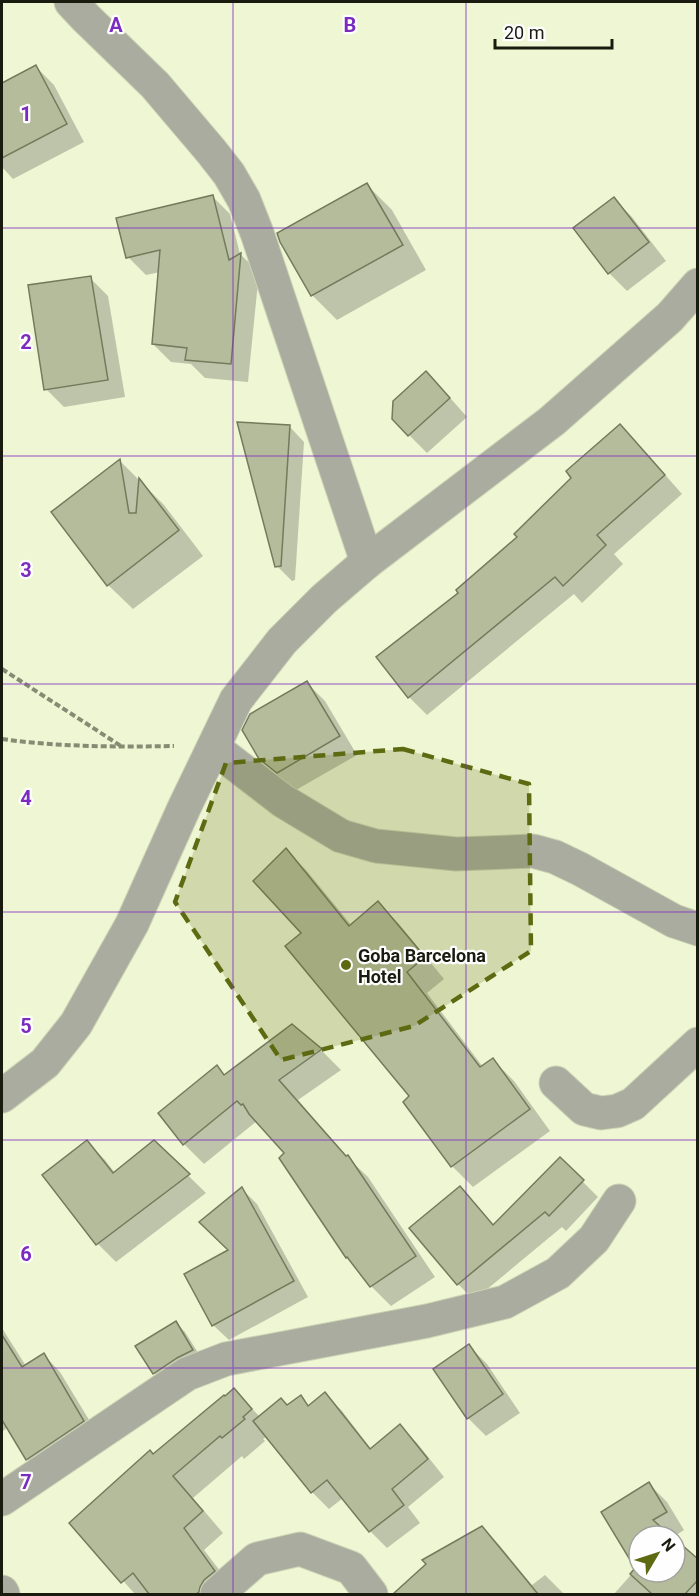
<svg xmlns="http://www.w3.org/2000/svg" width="699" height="1596" viewBox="0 0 699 1596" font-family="Roboto,sans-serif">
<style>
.shadow{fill:#0003}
.building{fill:#b5bc9c;stroke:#747a5c;stroke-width:1.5}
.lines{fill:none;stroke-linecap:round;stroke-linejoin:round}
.minor-casing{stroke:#ccd3b4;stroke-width:35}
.path{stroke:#868b73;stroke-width:4;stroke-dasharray:6 3;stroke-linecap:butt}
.minor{stroke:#a9ac9e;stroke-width:33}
.marked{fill:#5d6a11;fill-opacity:0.2;stroke:#5d6a11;stroke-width:4.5;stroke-dasharray:12 8;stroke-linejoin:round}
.grid{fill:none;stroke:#7b2cbf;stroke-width:1.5;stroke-opacity:0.55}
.poi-dot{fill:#5d6a11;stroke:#fefefe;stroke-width:2}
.labels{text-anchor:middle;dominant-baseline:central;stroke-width:4.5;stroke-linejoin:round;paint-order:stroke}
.poi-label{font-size:18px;font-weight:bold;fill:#191b0f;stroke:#fefefe;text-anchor:start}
.grid-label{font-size:20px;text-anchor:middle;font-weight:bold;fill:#7b2cbf;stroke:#fefefe;stroke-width:4.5;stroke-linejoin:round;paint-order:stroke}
</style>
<rect width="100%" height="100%" fill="#eef6d4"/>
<!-- shadow -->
<g class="shadow">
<polygon points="36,67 54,85 84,142 13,179 2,167 2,85"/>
<polygon points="367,185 392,210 426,270 337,320 312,295"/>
<polygon points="212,196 230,214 240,254 259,272 248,382 205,378 191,364 171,362 153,344 160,272 146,275 128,257"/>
<polygon points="614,199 632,217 666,261 627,291 609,273 575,228"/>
<polygon points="90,278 108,296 125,397 64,407 46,389"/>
<polygon points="444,391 467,417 427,453 409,435"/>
<polygon points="620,426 638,444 682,494 614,554 623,564 582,603 574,594 427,715 409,697 460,593 519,537"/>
<polygon points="290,427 304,442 295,580 292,581 277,566"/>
<polygon points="120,461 164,505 203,556 133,609 108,585 53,512"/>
<polygon points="307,683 325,701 357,755 296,790 279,777 260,758"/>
<polygon points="286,850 307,871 352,926 378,903 399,924 444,979 427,993 483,1067 493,1060 514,1081 550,1131 473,1187 452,1166 411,1096 303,933"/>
<polygon points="292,1026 321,1050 341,1070 298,1100 347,1157 368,1177 435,1277 391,1306 371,1286 286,1153 257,1121 204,1164 184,1144 216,1067 226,1076"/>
<polygon points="87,1142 105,1160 115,1173 154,1142 206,1193 116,1262 98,1244 44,1176"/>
<polygon points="560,1159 598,1197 566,1231 562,1227 474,1300 458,1284 411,1228 460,1188 476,1204 494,1225"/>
<polygon points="242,1189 257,1204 308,1297 229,1340 213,1325 230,1250"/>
<polygon points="176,1323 185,1332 197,1351 197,1362 163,1383 154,1373 137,1346"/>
<polygon points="2,1328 26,1366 44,1355 60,1372 100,1438 44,1475 27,1459 8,1427 2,1432"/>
<polygon points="469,1346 487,1364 520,1413 486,1436 468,1418"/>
<polygon points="234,1390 260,1417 288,1407 301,1397 310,1407 325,1394 342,1411 372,1450 400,1426 417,1443 444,1477 408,1507 420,1523 387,1548 370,1531 343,1498 329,1509 312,1492 267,1436 263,1439 265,1441 244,1459 242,1456 193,1498 223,1533 204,1550 227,1580 212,1594 135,1594 71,1523"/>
<polygon points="649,1484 667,1502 684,1530 675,1536 639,1536 639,1572 675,1572 675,1541 698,1561 698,1594 614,1594 637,1568 603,1512"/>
<polygon points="482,1528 500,1546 532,1585 545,1575 564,1594 395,1594 428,1565"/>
</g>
<!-- building -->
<g class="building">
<polygon points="36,65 67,124 2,158 2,83"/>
<polygon points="367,183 403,245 311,296 280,242 277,233"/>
<polygon points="213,195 229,260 241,253 231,364 185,360 187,348 152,344 160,250 126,258 116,218"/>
<polygon points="614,197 649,242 608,274 573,228"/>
<polygon points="91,276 108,380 44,390 28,285"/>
<polygon points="426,371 450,398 408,436 392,419 393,401"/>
<polygon points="237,422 290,425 281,566 275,567"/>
<polygon points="620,424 665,475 597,535 606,545 563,586 555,577 408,698 376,657 458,593 456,590 517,537 514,534 571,478 566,471"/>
<polygon points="120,459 129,513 136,513 139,478 179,530 107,586 51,512"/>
<polygon points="307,681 340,736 277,773 259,759 242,730 250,714"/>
<polygon points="286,848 349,926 378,901 425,957 407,972 480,1067 493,1058 530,1109 451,1167 403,1102 409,1096 285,946 301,933 253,881"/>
<polygon points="292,1024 322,1049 279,1080 346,1156 348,1155 416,1256 370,1287 347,1257 346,1258 279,1158 284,1153 249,1114 243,1104 241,1105 237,1101 183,1145 158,1113 217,1065 224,1075"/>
<polygon points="87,1140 113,1173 154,1140 190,1174 96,1245 42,1175"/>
<polygon points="560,1157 584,1180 549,1216 545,1212 457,1285 409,1228 460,1186 493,1225"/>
<polygon points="242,1187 294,1281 212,1326 184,1274 228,1250 199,1222"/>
<polygon points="176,1321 193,1350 177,1358 153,1374 135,1346"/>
<polygon points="2,1335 22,1367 44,1353 84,1421 26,1460 2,1420"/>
<polygon points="469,1344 503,1394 467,1419 433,1369"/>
<polygon points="234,1388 252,1409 243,1417 245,1419 222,1438 220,1436 173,1476 203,1511 184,1528 215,1571 204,1580 200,1587 199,1592 196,1594 149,1594 133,1573 121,1583 69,1523 150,1450 153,1454 224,1395 225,1396"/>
<polygon points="325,1392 370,1449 400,1424 428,1459 392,1489 404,1505 369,1532 327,1480 311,1493 253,1421 281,1398 287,1405 301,1395 308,1406"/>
<polygon points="649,1482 667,1512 653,1520 671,1536 639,1536 639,1572 675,1572 675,1539 698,1559 698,1580 685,1594 652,1594 630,1574 635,1568 601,1512"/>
<polygon points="482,1526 538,1594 393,1594 426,1564 422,1560"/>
</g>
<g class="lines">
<defs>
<g id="minor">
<polyline points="71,2 86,18 155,85 211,151 229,174 244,200 257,233 367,562"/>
<polyline points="214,748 283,801 341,836 376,846 456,854 533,851 555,857 580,869 674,921 698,929"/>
<polyline points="556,1083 584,1109 601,1113 617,1111 633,1104 698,1044"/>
<polyline points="2,1096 45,1063 76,1024 132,924 184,808 236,700 282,641 324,599 367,562 552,421 670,317 698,285"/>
<polyline points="2,1499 187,1374 226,1359 427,1321 505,1302 558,1273 594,1239 619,1201"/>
<polyline points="2,1592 3,1594"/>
<polyline points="217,1594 257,1559 300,1549 351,1568 371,1594"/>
</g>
</defs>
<!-- minor casing -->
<use href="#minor" class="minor-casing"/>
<!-- path -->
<g class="path">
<polyline points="2,669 121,746"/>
<path d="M2 739C58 747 117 747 174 746"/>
</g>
<!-- minor -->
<use href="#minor" class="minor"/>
</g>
<!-- marked area -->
<path class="marked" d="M403 749 529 784 531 951 414 1026 281 1060 175 902 226 763Z"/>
<!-- grid -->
<path class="grid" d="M233 2V1594M466 2V1594M2 228H698M2 456H698M2 684H698M2 912H698M2 1140H698M2 1368H698"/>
<!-- markers -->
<circle class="poi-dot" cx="346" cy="965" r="6"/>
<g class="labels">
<!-- poi labels -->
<g class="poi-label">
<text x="358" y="955">Goba Barcelona<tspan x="358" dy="21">Hotel</tspan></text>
</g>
</g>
<g class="grid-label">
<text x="116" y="32">A</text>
<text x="350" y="32">B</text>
<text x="26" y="121">1</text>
<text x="26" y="349">2</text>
<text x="26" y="577">3</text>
<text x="26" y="805">4</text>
<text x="26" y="1033">5</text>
<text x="26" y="1261">6</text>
<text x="26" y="1489">7</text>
</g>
<!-- border -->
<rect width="699" height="1596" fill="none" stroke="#191b0f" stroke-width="6"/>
<!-- north arrow -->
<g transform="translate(657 1554) rotate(51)"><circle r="28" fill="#fefefe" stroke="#a2a39e" stroke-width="1.5"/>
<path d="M0-4.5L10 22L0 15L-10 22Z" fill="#5d6a11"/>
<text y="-9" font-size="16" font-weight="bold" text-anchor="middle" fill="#191b0f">N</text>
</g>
<!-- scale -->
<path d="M495 39v9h117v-9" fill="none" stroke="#191b0f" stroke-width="3"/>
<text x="504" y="39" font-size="18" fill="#191b0f" stroke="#fefefe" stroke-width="4.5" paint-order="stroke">20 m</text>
</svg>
